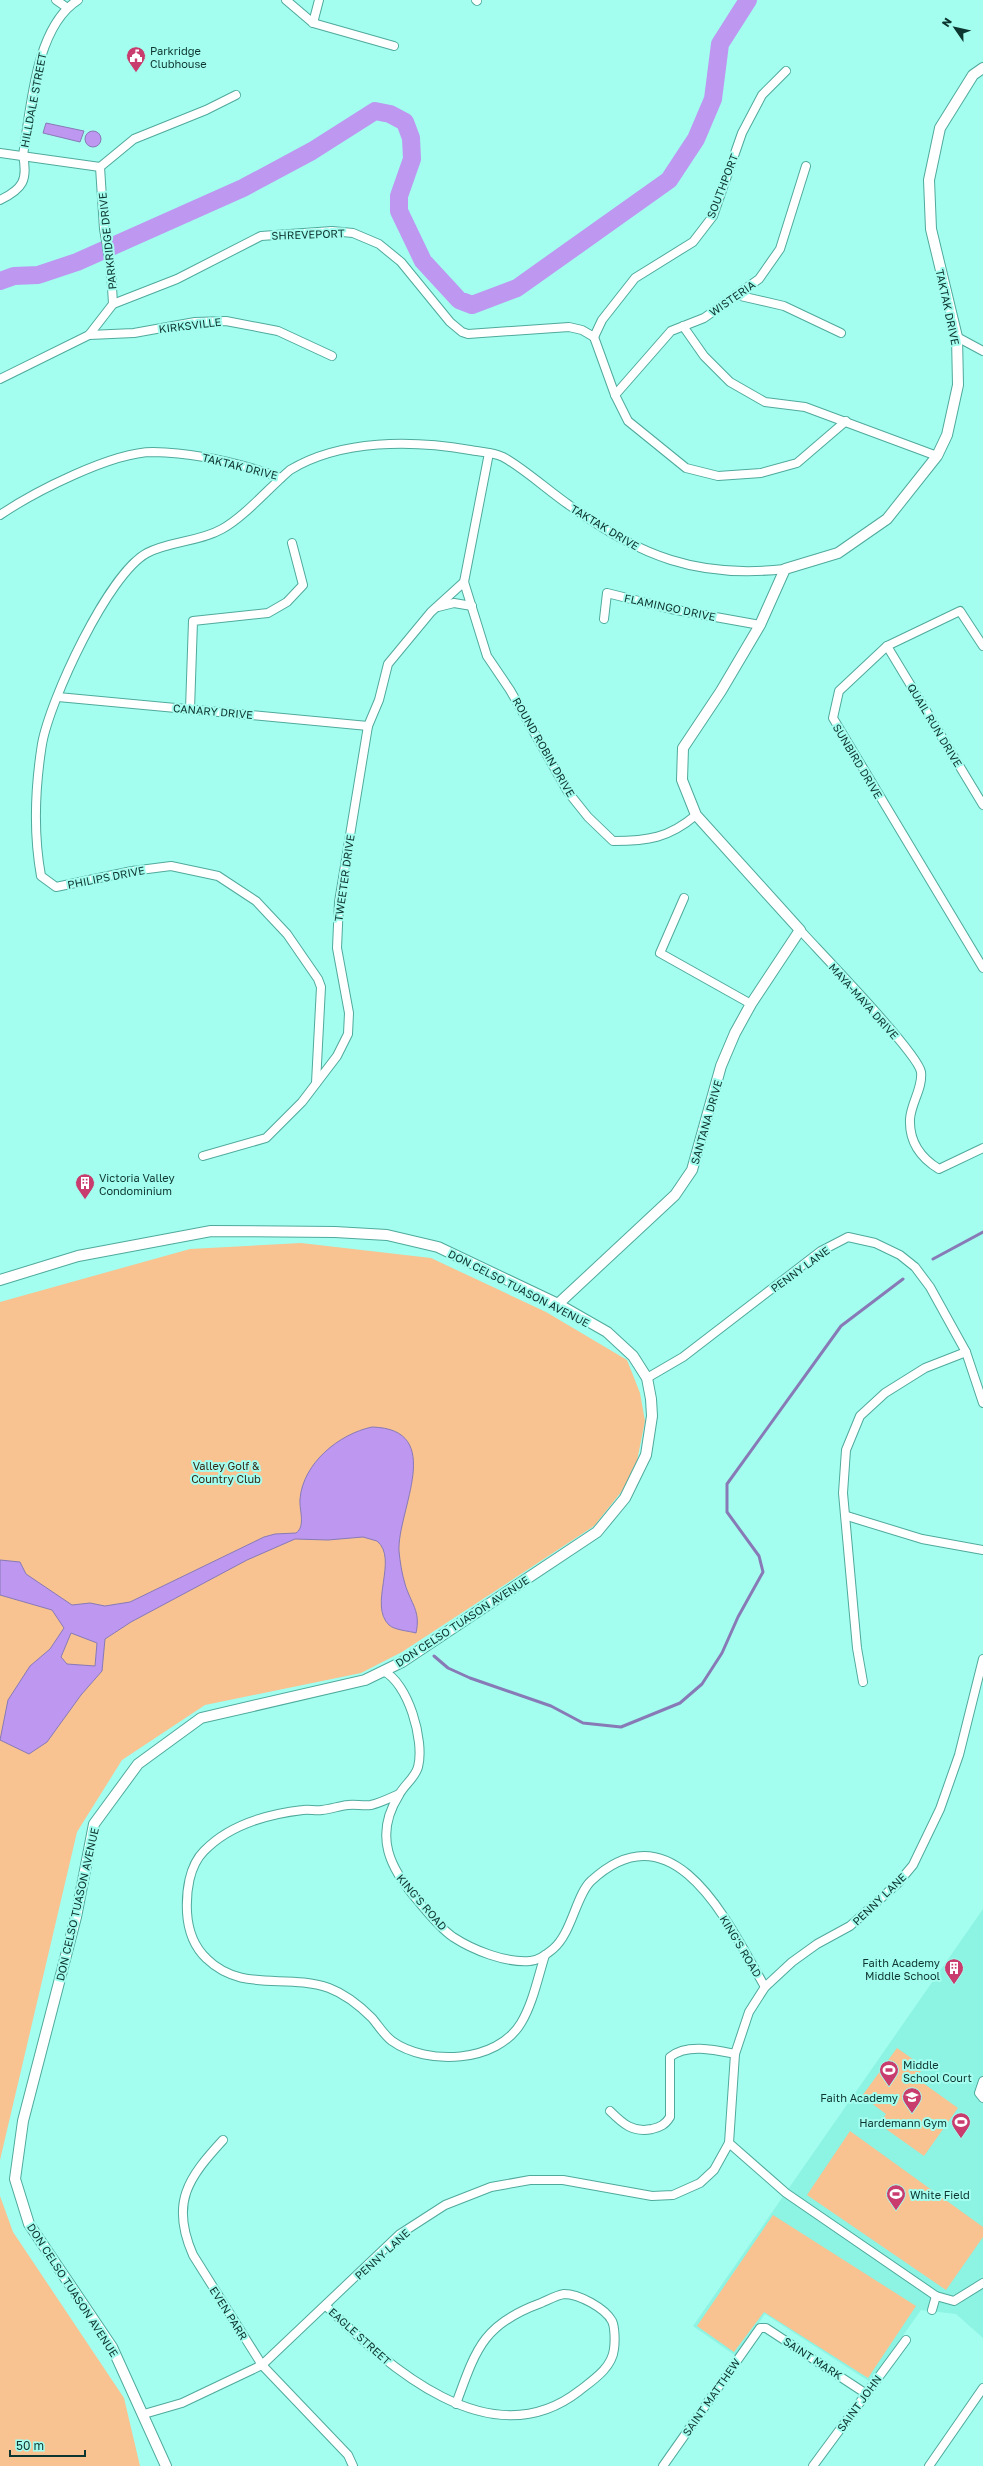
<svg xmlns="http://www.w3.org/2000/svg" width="983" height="2466" viewBox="0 0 983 2466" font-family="'Golos Text',sans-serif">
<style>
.built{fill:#8df3e3}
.green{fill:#f8c291}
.water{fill:#bd97f0;stroke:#887ab6;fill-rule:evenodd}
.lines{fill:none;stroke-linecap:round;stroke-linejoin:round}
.stream{stroke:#887ab6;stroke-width:3}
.river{stroke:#bd97f0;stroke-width:18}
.minor-casing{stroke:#4faa9d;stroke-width:10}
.tertiary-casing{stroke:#4faa9d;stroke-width:12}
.minor{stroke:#fff;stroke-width:8}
.tertiary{stroke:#fff;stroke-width:10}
.labels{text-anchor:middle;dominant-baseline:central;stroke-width:4;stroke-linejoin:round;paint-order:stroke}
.poi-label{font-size:11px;fill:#0e3630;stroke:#a3feef;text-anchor:start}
.street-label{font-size:11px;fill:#0e3630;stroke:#a3feef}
.park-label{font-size:11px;fill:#382615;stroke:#a3feef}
</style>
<rect width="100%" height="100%" fill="#a3feef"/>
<!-- built -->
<polygon class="built" points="983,1909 983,2338 956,2314 921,2310 870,2382 765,2314 736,2356 693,2326"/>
<!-- green -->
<g class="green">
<polygon points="301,1243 431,1258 546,1312 627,1360 640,1393 645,1421 634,1476 594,1526 402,1652 361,1673 205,1705 122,1760 77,1832 0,2160 0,1302 190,1249"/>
<polygon points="897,2048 924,2067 916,2078 958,2108 924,2156 879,2124 886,2114 862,2096"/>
<polygon points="850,2131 983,2227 983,2237 946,2290 807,2195"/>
<polygon points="0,2196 13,2232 124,2398 140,2466 0,2466"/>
<polygon points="773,2215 916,2306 868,2378 764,2312 734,2352 697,2326"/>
</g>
<!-- water -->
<g class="water">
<polygon points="46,123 84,131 80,142 43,133"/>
<circle cx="93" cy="139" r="8"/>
<path d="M372 1427C447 1429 397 1511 399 1551 400 1562 402 1574 405 1584 411 1604 421 1611 416 1633 409 1631 394 1630 389 1625 368 1605 399 1559 377 1541L363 1537 328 1540 295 1539 247 1560 131 1622 105 1639 102 1671 81 1695 47 1742 29 1754 0 1740 8 1700 30 1666 50 1649 64 1628 52 1610 0 1595V1560L20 1562 26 1574 72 1605 90 1603 105 1606 130 1602 264 1537 275 1534 296 1533C306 1526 299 1510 300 1499 303 1463 339 1434 372 1427ZM71 1633 97 1643 95 1666 67 1664 61 1657Z"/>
</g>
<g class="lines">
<!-- stream -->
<g class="stream">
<polyline points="933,1259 983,1232"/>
<polyline points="434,1656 448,1668 470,1678 551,1706 583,1723 621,1727 680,1703 702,1684 722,1653 738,1617 763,1572 759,1556 727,1512 727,1484 841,1326 903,1279"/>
</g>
<!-- river -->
<polyline class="river" points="0,281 14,276 38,275 77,262 243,188 312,151 375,111 390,114 405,122 411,138 412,159 399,196 399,211 423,261 459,300 472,305 517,288 669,180 696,139 713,99 720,44 748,0"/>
<defs>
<g id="minor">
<polyline points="56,0 66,7"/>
<polyline points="286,0 313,23 394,46"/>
<polyline points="476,0 477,1"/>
<polyline points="313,23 319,0"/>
<polyline points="0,153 100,167"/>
<polyline points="100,167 134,139 206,110 236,95"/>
<path d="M0 200C23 189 28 180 23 155 31 109 35 27 78 0"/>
<polyline points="736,295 784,306 841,333"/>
<polyline points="113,304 177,279 261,236 332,231 353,233 379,244 401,262 450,322 462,332 468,334 569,327 582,330 594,337"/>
<polyline points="683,326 704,356 730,382 765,402 805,407 937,456"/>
<polyline points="89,335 134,333 195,322 226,321 278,331 332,356"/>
<polyline points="594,337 615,395 628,421 686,468 718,476 761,473 797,463 846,421"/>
<polyline points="594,337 602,320 635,278 693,242 713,216 742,133 762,95 786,71"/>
<polyline points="957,337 983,351"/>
<polyline points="0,379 89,335 113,304 111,270 104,229 100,167"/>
<polyline points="615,395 671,331 704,318 759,279 780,249 806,166"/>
<path d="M489 453 464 582 487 656 510 690 568 792 588 817 613 841C648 841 669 838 696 815"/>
<path d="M0 515C34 492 112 452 153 452 197 453 240 463 281 478"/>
<polyline points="438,607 454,603 472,606"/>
<polyline points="604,619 607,593 671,609 760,625"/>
<polyline points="887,646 983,805"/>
<polyline points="983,646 960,611 887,646 839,691 833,718 983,968"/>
<polyline points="58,697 368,726"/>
<polyline points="190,709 193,621 268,613 287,602 303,585 292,543"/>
<polyline points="684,898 660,953 751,1004"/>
<path d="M800 930C819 951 918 1053 921 1072 923 1088 911 1103 910 1119 909 1142 921 1158 939 1169L983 1148"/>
<path d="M316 1083 321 987 318 979 287 934 256 901 218 876 171 866 132 871 56 887 41 876C33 832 35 788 42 744 50 700 108 574 147 553 170 541 199 542 222 529 244 517 270 487 290 470 341 439 413 440 470 450 480 452 493 452 503 457 522 467 550 492 569 505 639 556 698 579 785 569"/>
<polyline points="203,1156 266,1138 302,1102 337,1056 348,1034 349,1013 337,948 339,902 368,726 379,700 388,664 431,612 464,582"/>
<polyline points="647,1378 683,1357 821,1251 848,1237 875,1243 900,1255 915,1267 930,1287 966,1352 983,1403"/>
<polyline points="847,1516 922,1539 983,1550"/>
<path d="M383 1671C408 1682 425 1741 418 1767 415 1778 404 1785 399 1795 373 1836 390 1869 419 1902 429 1914 440 1928 453 1937 473 1950 505 1963 530 1961 538 1961 547 1954 553 1949 572 1933 576 1895 591 1881 675 1803 730 1927 765 1987"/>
<polyline points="863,1682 857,1648 843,1493 846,1450 860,1416 885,1393 925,1368 966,1352"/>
<path d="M399 1794C390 1798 380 1803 371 1805 363 1806 355 1804 348 1805 339 1806 331 1809 322 1810 316 1811 309 1809 303 1810 268 1814 229 1825 204 1851 189 1866 186 1892 187 1912 188 1930 193 1946 207 1959 242 1993 286 1973 329 1988 345 1994 360 2006 372 2018 378 2025 384 2035 392 2041 427 2066 497 2063 521 2023 533 2003 538 1977 545 1955"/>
<polyline points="983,2081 979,2093 983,2098"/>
<path d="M610 2111C623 2124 633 2133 652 2129 660 2127 665 2125 670 2117V2057C687 2043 716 2050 735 2054"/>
<path d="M223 2140C188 2178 170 2203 193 2255L262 2365 348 2455 353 2466"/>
<polyline points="729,2143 786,2193 936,2296 954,2301 983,2283"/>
<path d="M326 2306C388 2366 490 2460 579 2391 593 2380 612 2368 614 2349 615 2342 615 2327 612 2321 605 2308 579 2294 564 2294 557 2295 548 2300 541 2303 483 2324 476 2349 456 2404"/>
<polyline points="932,2310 936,2296"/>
<polyline points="144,2414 182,2403 262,2365 400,2234 445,2205 491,2187 530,2180 563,2180 652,2196 673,2195 700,2183 714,2170 729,2143 735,2054 749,2012 765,1987 792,1962 817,1944 850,1926 898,1883 913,1865 940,1809 959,1755 983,1659"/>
<polyline points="663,2466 760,2328 766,2328 865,2393"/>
<polyline points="813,2466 906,2340"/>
<polyline points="929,2466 983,2388"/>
</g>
<g id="tertiary">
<polyline points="0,1280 78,1256 211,1231 335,1232 387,1235 438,1247 558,1304 607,1332 633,1356 647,1378 651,1399 652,1416 646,1455 625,1498 597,1532 402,1662 365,1680 201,1718 138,1764 94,1824 76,1917 23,2121 15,2179 29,2224 112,2347 166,2466"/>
<polyline points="558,1304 675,1195 692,1170 721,1066 735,1033 751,1004 800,930 696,815 682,780 683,748 721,691 760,625 785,569 838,553 887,519 937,456 947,435 958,385 957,337 931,229 929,180 940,128 973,75 983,68"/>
</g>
</defs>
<!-- minor casing -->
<use href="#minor" class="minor-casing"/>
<!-- tertiary casing -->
<use href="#tertiary" class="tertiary-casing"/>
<!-- minor -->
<use href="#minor" class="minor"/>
<!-- tertiary -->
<use href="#tertiary" class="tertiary"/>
</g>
<!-- icons -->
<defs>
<symbol id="civic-pin" viewBox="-11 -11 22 30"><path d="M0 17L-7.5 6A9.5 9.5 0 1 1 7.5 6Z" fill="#c83c6e" stroke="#a3feef"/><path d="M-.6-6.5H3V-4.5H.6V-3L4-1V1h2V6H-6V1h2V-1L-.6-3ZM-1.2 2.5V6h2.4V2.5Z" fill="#fff"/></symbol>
<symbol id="building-pin" viewBox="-11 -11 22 30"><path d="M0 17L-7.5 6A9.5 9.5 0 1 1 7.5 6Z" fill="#c83c6e" stroke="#a3feef"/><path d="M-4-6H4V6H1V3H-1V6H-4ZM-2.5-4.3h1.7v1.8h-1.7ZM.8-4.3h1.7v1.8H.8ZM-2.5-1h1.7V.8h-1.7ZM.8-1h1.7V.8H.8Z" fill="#fff"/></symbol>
<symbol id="stadium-pin" viewBox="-11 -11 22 30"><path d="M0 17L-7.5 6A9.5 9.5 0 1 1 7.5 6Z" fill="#c83c6e" stroke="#a3feef"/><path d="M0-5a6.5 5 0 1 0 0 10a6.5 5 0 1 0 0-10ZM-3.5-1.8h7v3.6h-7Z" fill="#fff"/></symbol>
<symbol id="school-pin" viewBox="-11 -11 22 30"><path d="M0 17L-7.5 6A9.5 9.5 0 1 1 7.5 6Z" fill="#c83c6e" stroke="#a3feef"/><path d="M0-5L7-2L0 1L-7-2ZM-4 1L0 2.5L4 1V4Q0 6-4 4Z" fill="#fff"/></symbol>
</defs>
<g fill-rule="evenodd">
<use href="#civic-pin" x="125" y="45" width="22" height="30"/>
<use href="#building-pin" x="74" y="1172" width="22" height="30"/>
<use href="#building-pin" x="943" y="1957" width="22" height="30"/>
<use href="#stadium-pin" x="878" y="2059" width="22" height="30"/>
<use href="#school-pin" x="901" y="2086" width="22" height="30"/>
<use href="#stadium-pin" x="950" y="2111" width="22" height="30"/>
<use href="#stadium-pin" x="885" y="2183" width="22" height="30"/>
</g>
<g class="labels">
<!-- poi labels -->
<g class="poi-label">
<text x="150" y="50">Parkridge<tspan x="150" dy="13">Clubhouse</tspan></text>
<text x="99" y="1177">Victoria Valley<tspan x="99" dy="13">Condominium</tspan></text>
<text x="940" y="1962" text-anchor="end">Faith Academy<tspan x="940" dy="13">Middle School</tspan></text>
<text x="903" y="2064">Middle<tspan x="903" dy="13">School Court</tspan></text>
<text x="898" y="2097" text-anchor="end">Faith Academy</text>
<text x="947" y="2122" text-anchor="end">Hardemann Gym</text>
<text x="910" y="2194">White Field</text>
</g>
<!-- street labels -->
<g class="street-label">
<text transform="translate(33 100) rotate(-79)">HILLDALE STREET</text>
<text transform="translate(722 186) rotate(-69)">SOUTHPORT</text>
<text transform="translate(308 234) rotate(-2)">SHREVEPORT</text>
<text transform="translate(107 241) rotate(-96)">PARKRIDGE DRIVE</text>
<text transform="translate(732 298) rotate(-35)">WISTERIA</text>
<text transform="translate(948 307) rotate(78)">TAKTAK DRIVE</text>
<text transform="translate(190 325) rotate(-7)">KIRKSVILLE</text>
<text transform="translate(240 466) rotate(14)">TAKTAK DRIVE</text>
<text transform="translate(605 527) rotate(31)">TAKTAK DRIVE</text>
<text transform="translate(670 607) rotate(12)">FLAMINGO DRIVE</text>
<text transform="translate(213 711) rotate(5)">CANARY DRIVE</text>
<text transform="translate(935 725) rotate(59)">QUAIL RUN DRIVE</text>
<text transform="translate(544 747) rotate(60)">ROUND ROBIN DRIVE</text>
<text transform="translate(858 761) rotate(59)">SUNBIRD DRIVE</text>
<text transform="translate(106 877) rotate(-11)">PHILIPS DRIVE</text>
<text transform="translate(344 878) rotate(-82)">TWEETER DRIVE</text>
<text transform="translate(864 1001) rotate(48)">MAYA-MAYA DRIVE</text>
<text transform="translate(706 1122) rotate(-74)">SANTANA DRIVE</text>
<text transform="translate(800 1269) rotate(-36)">PENNY LANE</text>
<text transform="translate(519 1288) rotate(27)">DON CELSO TUASON AVENUE</text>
<text transform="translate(462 1621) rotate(-33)">DON CELSO TUASON AVENUE</text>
<text transform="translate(879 1899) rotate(-44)">PENNY LANE</text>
<text transform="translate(422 1902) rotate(49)">KING'S ROAD</text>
<text transform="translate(77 1904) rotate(-77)">DON CELSO TUASON AVENUE</text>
<text transform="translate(741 1946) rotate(59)">KING'S ROAD</text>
<text transform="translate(382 2254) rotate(-42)">PENNY LANE</text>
<text transform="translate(73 2290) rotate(57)">DON CELSO TUASON AVENUE</text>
<text transform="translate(229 2313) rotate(58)">EVEN PARR</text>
<text transform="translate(360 2336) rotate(42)">EAGLE STREET</text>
<text transform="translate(813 2358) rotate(33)">SAINT MARK</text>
<text transform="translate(711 2397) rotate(-55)">SAINT MATTHEW</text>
<text transform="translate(859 2403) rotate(-54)">SAINT JOHN</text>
</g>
<!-- park labels -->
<g class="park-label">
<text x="226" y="1465">Valley Golf &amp;<tspan x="226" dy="13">Country Club</tspan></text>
</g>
</g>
<!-- north arrow -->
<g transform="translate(955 28) rotate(304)" stroke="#a3feef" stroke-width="3" paint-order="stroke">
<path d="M0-3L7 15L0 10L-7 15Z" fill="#0e3630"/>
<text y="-6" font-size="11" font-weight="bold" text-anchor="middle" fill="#0e3630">N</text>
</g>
<!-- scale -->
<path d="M10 2450v6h75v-6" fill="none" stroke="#0e3630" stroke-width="2"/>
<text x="16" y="2450" font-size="12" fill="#0e3630" stroke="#a3feef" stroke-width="3" paint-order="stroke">50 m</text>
</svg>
